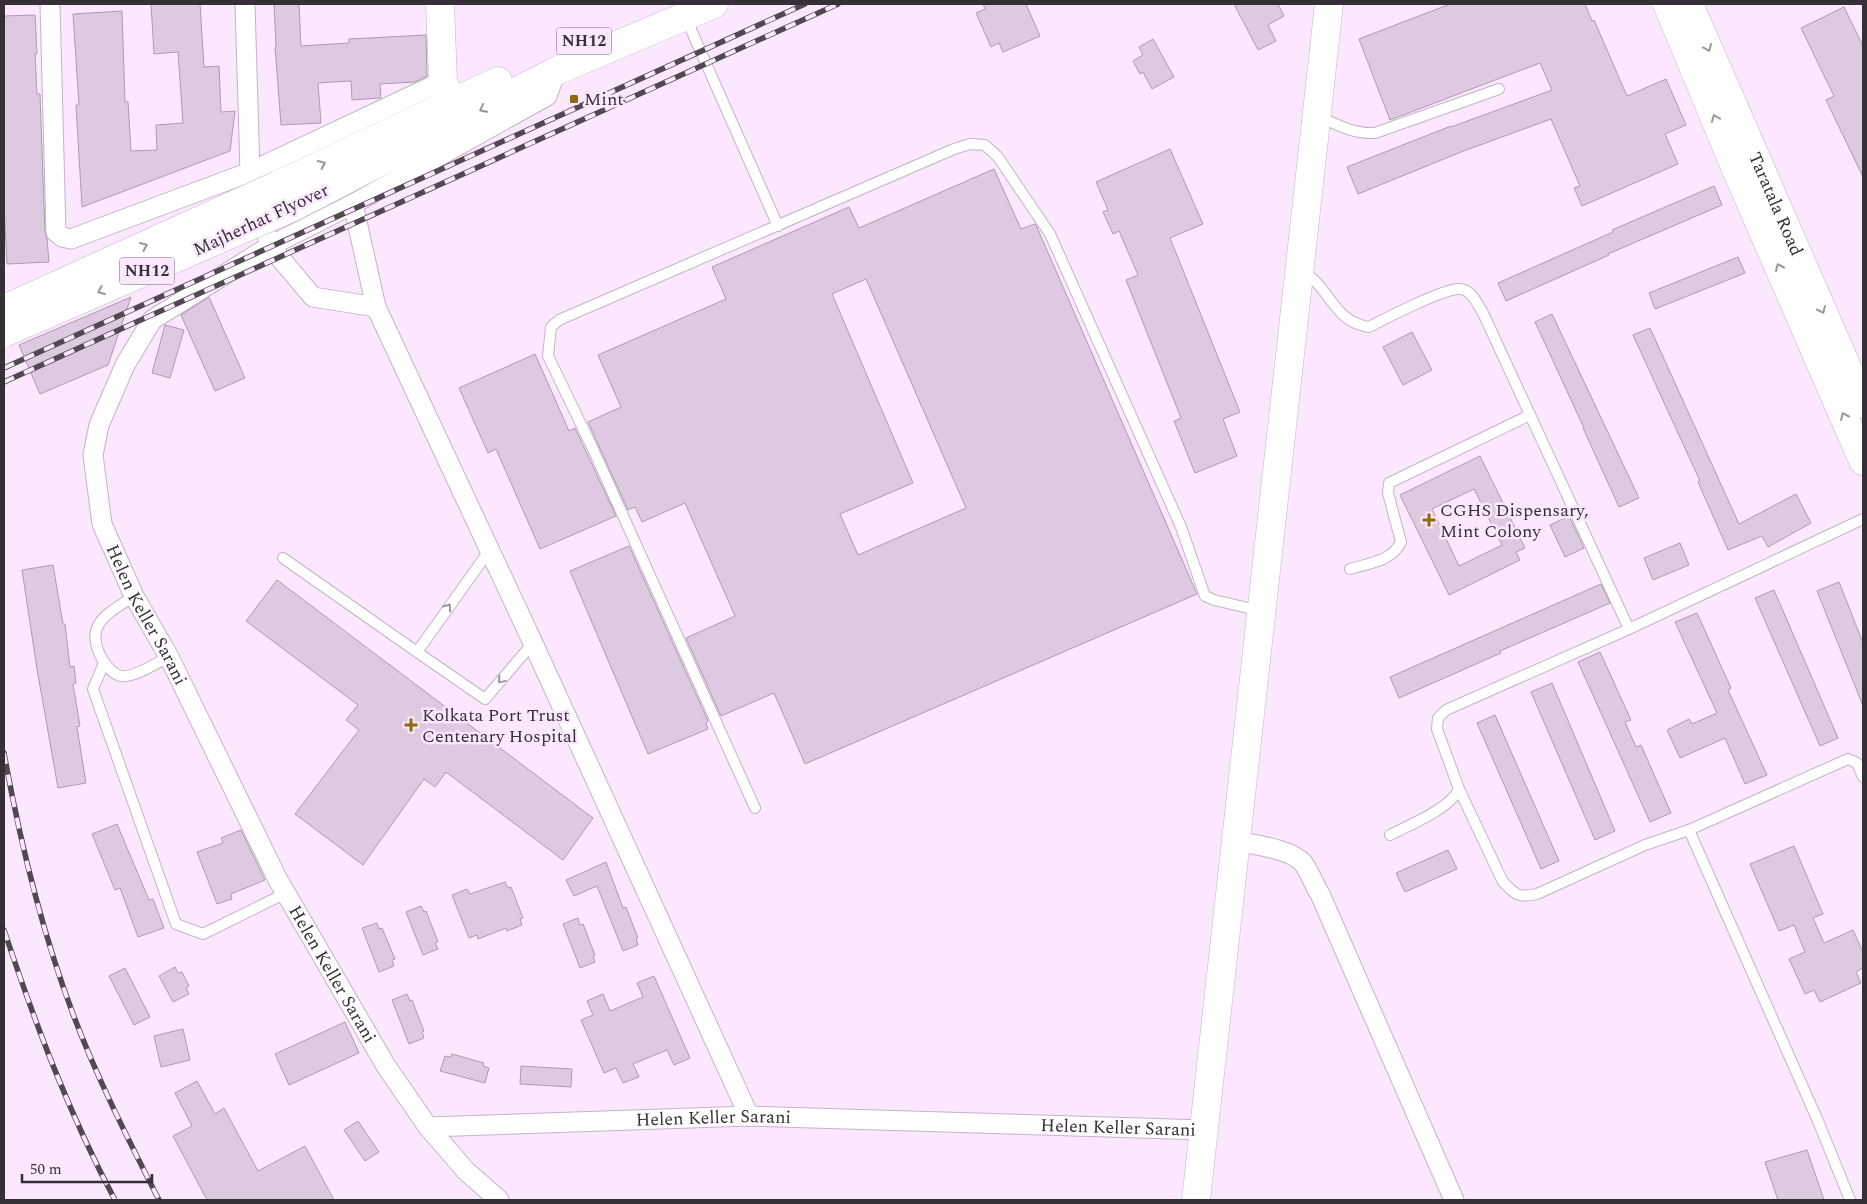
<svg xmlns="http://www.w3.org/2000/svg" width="1867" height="1204" viewBox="0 0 1867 1204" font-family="Spectral,serif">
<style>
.building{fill:#ddc9e0;stroke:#ae9bb1;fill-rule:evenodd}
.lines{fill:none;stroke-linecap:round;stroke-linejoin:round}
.lane-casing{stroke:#c5b2c9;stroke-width:12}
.street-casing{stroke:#c5b2c9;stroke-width:21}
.secondary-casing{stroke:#c5b2c9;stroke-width:29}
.highway-casing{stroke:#c5b2c9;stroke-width:29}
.lane{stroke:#fff;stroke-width:10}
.street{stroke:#fff;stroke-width:19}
.secondary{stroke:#fff;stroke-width:28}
.highway{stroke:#fff;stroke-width:28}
.rail-casing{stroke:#514852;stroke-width:5.5}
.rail{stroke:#fbe7fe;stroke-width:4;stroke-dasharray:11;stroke-linecap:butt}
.highway-bridge-casing{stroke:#c5b2c9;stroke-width:29;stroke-linecap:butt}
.highway-bridge{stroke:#fff;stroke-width:28}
.oneway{stroke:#9b979c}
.poi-dot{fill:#8c6b0d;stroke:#fbe7fe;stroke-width:2}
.labels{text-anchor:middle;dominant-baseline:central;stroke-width:5;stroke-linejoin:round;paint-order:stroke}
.shield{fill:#fbe7fe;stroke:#726673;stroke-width:1}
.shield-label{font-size:16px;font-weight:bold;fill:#372f38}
.poi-label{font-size:18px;fill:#372f38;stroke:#fbe7fe;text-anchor:start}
.street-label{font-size:18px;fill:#372f38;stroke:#fbe7fe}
</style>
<rect width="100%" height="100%" fill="#fbe7fe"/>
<!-- building -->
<g class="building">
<polygon points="151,4 200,4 204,67 219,66 221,112 235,111 230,151 82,207 76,105 79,105 73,14 122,11 125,102 128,102 131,151 157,150 156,125 183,123 178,52 154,54"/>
<polygon points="274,4 299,4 301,46 349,43 349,39 426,35 427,76 415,82 380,84 381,98 352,100 351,81 318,83 321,123 281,125 275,47 276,47"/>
<polygon points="983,4 1026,4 1040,36 1003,52 999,43 991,47 976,13 985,9"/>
<polygon points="1234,4 1278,4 1284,16 1268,25 1276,41 1258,50"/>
<polygon points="1450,4 1585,4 1592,21 1594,20 1627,96 1666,79 1686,125 1665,134 1678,164 1582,206 1574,188 1580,186 1551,119 1461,152 1358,194 1347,167 1451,126 1451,127 1552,90 1540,63 1390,120 1359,39"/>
<polygon points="1844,7 1863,46 1863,177 1826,100 1834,96 1801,28"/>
<polygon points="35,15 37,54 35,54 37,94 40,94 45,232 47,239 49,262 7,264 4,207 4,16"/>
<polygon points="1153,39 1174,77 1152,89 1143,72 1140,74 1133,61 1143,55 1139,47"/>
<polygon points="1170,149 1203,224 1170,238 1240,412 1223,419 1237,456 1195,473 1174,421 1181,418 1126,280 1138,275 1119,231 1113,234 1103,212 1108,210 1096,182"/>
<path d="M994 169 1021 229 1035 224 1036 225 1197 594 805 764 774 693 721 716 686 638 735 616 685 503 642 522 635 507 628 510 588 422 621 407 598 355 726 299 712 267 849 207 859 228ZM866 279 966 508 858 555 840 514 913 483 832 294Z"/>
<polygon points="1714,186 1722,205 1608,254 1609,255 1506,301 1498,283 1613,232 1612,230"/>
<polygon points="1738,257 1745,273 1655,309 1649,293"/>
<polygon points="131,297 108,365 40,394 19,345"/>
<polygon points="209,297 245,378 215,391 181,315"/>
<polygon points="1552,314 1639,498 1619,507 1583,428 1584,428 1535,322"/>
<polygon points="165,325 184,330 170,378 152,373"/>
<polygon points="1650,328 1739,524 1796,494 1811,523 1768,547 1762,536 1728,550 1698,482 1700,481 1633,335"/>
<polygon points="1412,332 1432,370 1403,385 1383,347"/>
<polygon points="535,354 569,431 575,428 616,516 540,549 496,449 488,453 459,388"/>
<path d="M1480 456 1525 548 1516 552 1520 560 1449 595 1400 495ZM1474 489 1502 545 1459 566 1432 509Z"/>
<polygon points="1569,516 1584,548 1565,557 1550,525"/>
<polygon points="1680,543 1689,565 1653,580 1644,558"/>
<polygon points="629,546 708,721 706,723 708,729 648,754 570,571"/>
<polygon points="53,565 63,624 65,624 70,667 74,666 76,683 73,684 80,726 77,727 86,783 58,788 37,669 22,570"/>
<polygon points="277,580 593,818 563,860 446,772 435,787 424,779 363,865 295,814 359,730 346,720 358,705 246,621"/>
<polygon points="1839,582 1863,643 1863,706 1817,591"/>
<polygon points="1601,584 1610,603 1500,651 1501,653 1399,698 1390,677"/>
<polygon points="1774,590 1838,738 1820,746 1755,598"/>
<polygon points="1697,613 1731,688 1728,690 1767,775 1745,784 1725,738 1680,758 1667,730 1689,719 1692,724 1717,713 1675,622"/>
<polygon points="1600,652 1631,720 1625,722 1636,747 1641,745 1671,813 1650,822 1578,662"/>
<polygon points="1552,683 1615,831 1595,840 1531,692"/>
<polygon points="1495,715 1559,861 1541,869 1477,723"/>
<polygon points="117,824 149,900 153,899 164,928 138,937 120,888 115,890 92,834"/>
<polygon points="241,830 265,880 231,894 232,899 217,904 197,852 223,843 221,838"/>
<polygon points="1794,846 1823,914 1813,918 1824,943 1853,930 1863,952 1863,968 1856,972 1861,983 1820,1002 1814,990 1805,994 1789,959 1805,952 1794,925 1779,931 1750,864"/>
<polygon points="1448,850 1457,869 1405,892 1396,873"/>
<polygon points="606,862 623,908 626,907 638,938 636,939 638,945 623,951 597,886 574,896 566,880"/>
<polygon points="505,882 508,888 511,887 523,918 520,919 522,925 507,931 506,928 478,939 477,935 469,938 452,895 467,889 470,894"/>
<polygon points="421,906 424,912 426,911 438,942 435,943 438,949 423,955 406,912"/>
<polygon points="578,918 580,925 583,924 595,955 593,956 595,962 580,968 563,924"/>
<polygon points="377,923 379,929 382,928 395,959 392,960 394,966 379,972 362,928"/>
<polygon points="175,967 178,973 182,972 189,986 186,988 189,994 173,1002 159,976"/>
<polygon points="125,968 150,1017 134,1025 109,976"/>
<polygon points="654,976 690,1058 674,1065 667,1050 633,1064 639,1077 623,1083 616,1068 604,1073 581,1020 593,1015 587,1001 603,994 610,1011 643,997 637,983"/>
<polygon points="407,994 410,1001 412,1000 424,1031 422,1032 424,1038 409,1044 392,1000"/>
<polygon points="345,1022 359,1053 289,1085 275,1054"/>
<polygon points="183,1029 190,1060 161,1067 154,1036"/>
<polygon points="452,1054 484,1063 483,1066 489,1068 485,1083 440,1071 445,1056 451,1057"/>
<polygon points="521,1066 572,1069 571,1087 520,1084"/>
<polygon points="197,1081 215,1114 224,1108 258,1171 305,1146 334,1200 207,1200 173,1136 192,1126 175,1093"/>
<polygon points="358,1121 379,1152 365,1161 344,1130"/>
<polygon points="1807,1150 1824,1200 1778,1200 1765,1162"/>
</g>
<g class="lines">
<defs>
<g id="lane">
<polyline points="685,16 778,226"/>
<path d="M1318 116C1337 125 1354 134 1375 133L1499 89"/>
<path d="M1302 271C1306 274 1311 277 1315 281 1334 300 1338 322 1369 327 1384 319 1445 288 1459 289 1472 289 1477 304 1483 313L1629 629"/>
<polyline points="489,551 417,652 485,699 533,643"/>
<polyline points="283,558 417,652"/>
<path d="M1350 569C1369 563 1391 562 1401 542L1388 493 1389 483 1530 415"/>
<path d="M134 596C108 614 83 623 102 659 107 667 113 675 122 676 134 678 158 662 169 657"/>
<polyline points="104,663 93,689 176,924 203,934 286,893"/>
<path d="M1459 789 1503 882C1516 895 1518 898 1537 894L1645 845 1689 830 1818 1121 1850 1200"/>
<polyline points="755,808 592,447 548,356 551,327 559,320 954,149 970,144 985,145 998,157 1050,234 1181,527 1205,596 1214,600 1261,611"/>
<polyline points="1689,830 1848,759 1857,763 1863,777"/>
<path d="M1390 835C1409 825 1450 809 1459 789L1437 729 1438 718 1446 710 1629 629 1863 519"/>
</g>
<g id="street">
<polyline points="50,4 56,232 62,237 71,239 250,172 443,81"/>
<polyline points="245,4 250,172 253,182"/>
<path id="s1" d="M556 71 547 96 353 204 270 246 152 320 125 365 99 425 93 455 102 524 134 596 169 657 277 878 386 1066 428 1127 749 1116 1205 1130"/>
<polyline points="353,204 376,307 533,643 749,1116"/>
<polyline points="267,235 270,246 313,297 376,307"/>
<path d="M1237 841C1255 845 1291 849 1303 863 1310 872 1314 885 1320 894L1454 1200"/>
<polyline points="428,1127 466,1171 499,1200"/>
</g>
<g id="secondary">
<polyline points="440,4 443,81 459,121"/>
<polyline points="1667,4 1735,167 1863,461"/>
<path id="s2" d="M1689 4 1863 404"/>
<polyline points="1196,1200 1329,4"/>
</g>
<g id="highway">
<polyline points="278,185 498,81"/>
<polyline points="291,208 556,71 714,4"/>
</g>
</defs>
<!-- lane casing -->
<use href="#lane" class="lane-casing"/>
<!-- street casing -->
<use href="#street" class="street-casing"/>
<!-- secondary casing -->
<use href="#secondary" class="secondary-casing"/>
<!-- highway casing -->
<use href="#highway" class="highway-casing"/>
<!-- lane -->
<use href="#lane" class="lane"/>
<!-- street -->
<use href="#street" class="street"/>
<!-- secondary -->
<use href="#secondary" class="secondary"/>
<!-- highway -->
<use href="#highway" class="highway"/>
<defs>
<g id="rail">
<polyline points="4,368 805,4"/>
<polyline points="4,382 838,4"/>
<path d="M4 753C20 842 41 929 73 1014 97 1078 128 1139 159 1200"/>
<path d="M4 930C35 1023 69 1114 115 1200"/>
</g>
</defs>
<!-- rail casing -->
<use href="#rail" class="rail-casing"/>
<!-- rail -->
<use href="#rail" class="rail"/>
<defs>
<g id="highway-bridge">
<polyline points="4,309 278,185"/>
<polyline points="4,333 291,208"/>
</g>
</defs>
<!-- highway-bridge casing -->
<use href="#highway-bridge" class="highway-bridge-casing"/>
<!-- highway-bridge -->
<use href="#highway-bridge" class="highway-bridge"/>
</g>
<!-- one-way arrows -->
<defs><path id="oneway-chevron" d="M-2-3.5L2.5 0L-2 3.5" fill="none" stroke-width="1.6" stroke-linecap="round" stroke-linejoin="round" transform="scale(1.25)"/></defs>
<g class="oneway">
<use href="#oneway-chevron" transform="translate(1708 48) rotate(67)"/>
<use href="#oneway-chevron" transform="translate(483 109) rotate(152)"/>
<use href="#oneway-chevron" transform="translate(1715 118) rotate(-112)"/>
<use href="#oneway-chevron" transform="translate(322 164) rotate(-25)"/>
<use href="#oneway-chevron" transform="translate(144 246) rotate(-24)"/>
<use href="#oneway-chevron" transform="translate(1779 267) rotate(-114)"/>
<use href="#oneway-chevron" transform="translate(101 291) rotate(157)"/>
<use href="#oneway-chevron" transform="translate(1822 310) rotate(66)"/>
<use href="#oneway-chevron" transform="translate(1844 416) rotate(-114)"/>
<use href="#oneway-chevron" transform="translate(448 607) rotate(-54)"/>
<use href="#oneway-chevron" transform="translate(501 680) rotate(130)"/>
</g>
<!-- markers -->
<g class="poi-dot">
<rect x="569" y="94" width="10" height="10" rx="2.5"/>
<path d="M1426.5 512.5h5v5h5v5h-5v5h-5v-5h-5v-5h5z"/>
<path d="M408.5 717.5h5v5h5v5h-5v5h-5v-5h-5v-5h5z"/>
</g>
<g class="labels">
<!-- shield labels -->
<g class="shield">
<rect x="556.5" y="27.5" width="55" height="27" rx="4"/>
<rect x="119.5" y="257.5" width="55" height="27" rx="4"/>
</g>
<g class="shield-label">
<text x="584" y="41">NH12</text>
<text x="147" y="271">NH12</text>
</g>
<!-- poi labels -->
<g class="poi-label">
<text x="584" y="99">Mint</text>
<text x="1440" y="510">CGHS Dispensary,<tspan x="1440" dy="21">Mint Colony</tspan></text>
<text x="422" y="715">Kolkata Port Trust<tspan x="422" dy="21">Centenary Hospital</tspan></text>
</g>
<!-- street labels -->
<g class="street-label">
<text stroke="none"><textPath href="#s2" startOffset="218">Taratala Road</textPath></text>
<text transform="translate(261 220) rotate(-25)">Majherhat Flyover</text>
<text stroke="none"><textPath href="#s1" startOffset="800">Helen Keller Sarani</textPath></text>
<text stroke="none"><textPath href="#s1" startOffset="1205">Helen Keller Sarani</textPath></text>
<text stroke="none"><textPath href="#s1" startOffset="1671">Helen Keller Sarani</textPath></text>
<text stroke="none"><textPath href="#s1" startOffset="2076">Helen Keller Sarani</textPath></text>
</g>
</g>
<!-- border -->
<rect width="1867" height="1204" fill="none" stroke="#372f38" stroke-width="10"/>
<!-- scale -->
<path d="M22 1174v8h130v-8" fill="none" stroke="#372f38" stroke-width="2.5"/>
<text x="30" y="1174" font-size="15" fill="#372f38" stroke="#fbe7fe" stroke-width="4" paint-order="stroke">50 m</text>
</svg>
